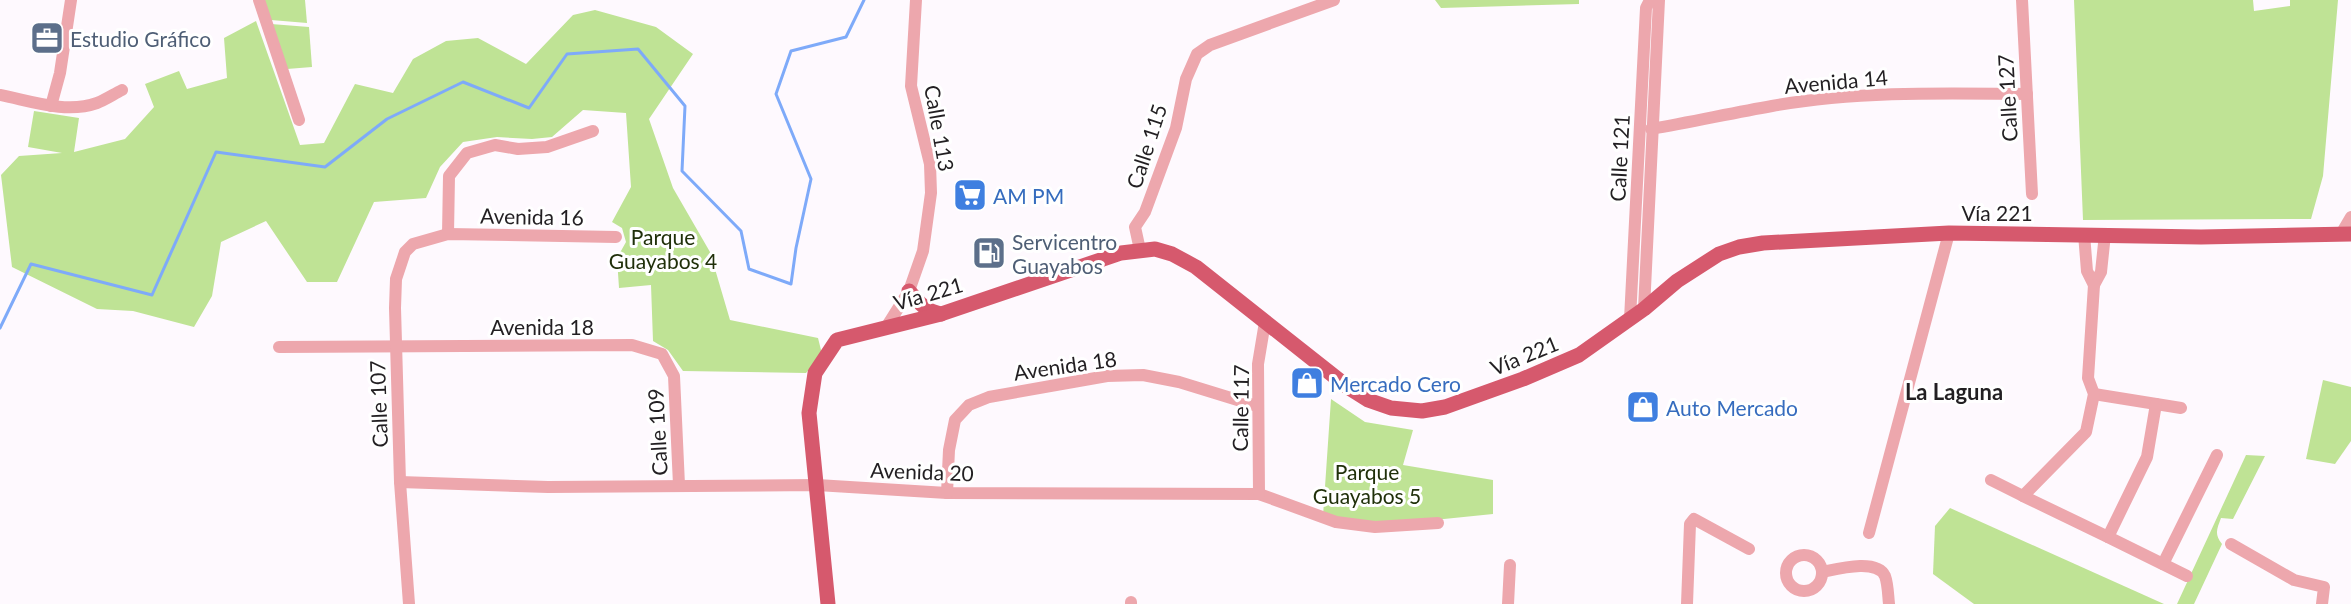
<svg xmlns="http://www.w3.org/2000/svg" width="2351" height="604" viewBox="0 0 2351 604" font-family="Lato,sans-serif">
<style>
.green{fill:#bfe395}
.lines{fill:none;stroke-linecap:round;stroke-linejoin:round}
.stream{stroke:#7eaaf9;stroke-width:3}
.minor{stroke:#eda7ad;stroke-width:12}
.major{stroke:#d6596d;stroke-width:15}
.labels{text-anchor:middle;dominant-baseline:central;stroke-width:6;stroke-linejoin:round;paint-order:stroke}
.service-label{font-size:21px;fill:#4e5e75;stroke:#fff;text-anchor:start}
.street-label{font-size:21px;fill:#221f22;stroke:#fff}
.shop-label{font-size:21px;fill:#366cbe;stroke:#fff;text-anchor:start}
.park-label{font-size:21px;fill:#20300a;stroke:#fff}
.neighbourhood-label{font-size:22px;font-weight:bold;fill:#221f22;stroke:#fff}
</style>
<rect width="100%" height="100%" fill="#fef9fe"/>
<!-- green -->
<g class="green">
<polygon points="264,0 305,0 307,23 271,20"/>
<polygon points="1435,0 1579,0 1579,4 1441,8"/>
<polygon points="2074,0 2253,0 2254,11 2290,6 2290,0 2338,0 2323,176 2311,219 2083,220"/>
<polygon points="595,10 656,27 693,54 649,119 673,188 710,252 730,320 818,338 822,354 806,373 683,371 668,350 653,341 651,285 619,288 617,258 626,242 622,228 612,222 631,187 626,113 583,110 552,137 532,139 497,137 463,142 440,167 426,198 374,202 337,282 307,282 266,221 221,242 212,296 194,327 133,311 97,309 12,267 1,175 19,156 62,153 28,147 34,111 79,118 74,152 125,139 154,107 145,84 179,71 187,89 227,78 224,38 256,21 300,145 324,143 355,84 393,93 413,59 446,41 478,38 526,64 573,15"/>
<polygon points="271,24 309,27 312,67 287,69"/>
<polygon points="2323,380 2351,387 2351,441 2335,464 2306,459"/>
<polygon points="1331,399 1365,422 1413,430 1403,465 1493,480 1493,514 1395,524 1323,516"/>
<path d="M2246 455 2265 456 2233 519 2221 518C2217 529 2214 534 2222 544L2194 604H2177Z"/>
<polygon points="1950,508 2164,604 1974,604 1933,574 1935,526"/>
</g>
<g class="lines">
<!-- stream -->
<polyline class="stream" points="0,328 31,264 152,295 216,152 325,167 387,119 463,82 529,108 567,54 638,49 685,106 682,171 741,231 749,269 791,284 796,248 811,179 776,94 791,51 846,37 864,0"/>
<!-- minor -->
<g class="minor">
<polyline points="259,0 299,120"/>
<polyline points="2022,0 2032,194"/>
<path d="M0 95C31 101 66 114 97 103 105 100 114 94 122 90"/>
<polyline points="51,106 60,73 71,0"/>
<path d="M1651 129C1692 122 1732 113 1772 106 1855 91 1942 93 2027 94"/>
<polyline points="448,234 449,176 467,153 495,145 518,149 547,147 593,131"/>
<polyline points="2084,234 2087,271 2094,285 2101,272 2105,234"/>
<polyline points="2341,234 2351,217"/>
<polyline points="1140,250 1135,227 1145,212 1176,128 1186,79 1197,54 1210,45 1334,0"/>
<polyline points="1644,309 1659,0"/>
<polyline points="1630,319 1646,8 1650,0"/>
<polyline points="887,326 909,291 923,251 931,193 930,164 911,86 916,0"/>
<polyline points="279,347 632,345 662,354 674,376 679,485"/>
<polyline points="2094,394 2181,408"/>
<polyline points="1991,480 2023,496 2086,432 2094,394 2088,378 2094,285"/>
<polyline points="400,482 548,487 817,485 947,493 1259,494 1336,522 1375,527 1438,523"/>
<polyline points="947,493 949,450 955,420 969,405 989,397 1107,376 1143,375 1179,382 1257,406"/>
<polyline points="1259,494 1258,364 1265,322"/>
<polyline points="2023,496 2108,537 2147,457 2156,404"/>
<polyline points="1869,533 1949,233"/>
<polyline points="2108,537 2187,576"/>
<polyline points="2231,544 2294,580 2324,587 2322,604"/>
<circle cx="1804" cy="573" r="18"/>
<polyline points="2163,564 2217,455"/>
<path d="M1822 572C1837 569 1877 558 1885 576 1888 584 1888 595 1889 604"/>
<polyline points="409,604 400,482 395,308 396,279 405,252 413,244 448,234 616,237"/>
<polyline points="1131,604 1131,602"/>
<polyline points="1508,604 1510,565"/>
<polyline points="1687,604 1690,524 1694,519 1749,549"/>
</g>
<!-- major -->
<g class="major">
<path d="M909 291C919 303 926 311 941 314"/>
<polyline points="828,604 809,413 815,373 837,340 941,314 1121,253 1155,249 1172,254 1196,267 1349,388 1368,400 1391,408 1422,411 1445,407 1523,379 1579,355 1644,309 1677,281 1719,254 1739,247 1763,243 1949,233 2201,237 2351,234"/>
</g>
</g>
<!-- icons -->
<defs>
<symbol id="office-square" viewBox="-11 -11 22 22"><rect x="-9" y="-9" width="18" height="18" rx="4" fill="#5c6f8a" stroke="#fff"/><path d="M-6-3h4V-5.5h4V-3h4V5H-6ZM-1-4.5V-3h2v-1.5ZM-6 0V1H6V0Z" fill="#fff"/></symbol>
<symbol id="supermarket-square" viewBox="-11 -11 22 22"><rect x="-9" y="-9" width="18" height="18" rx="4" fill="#3f7fe0" stroke="#fff"/><path d="M-6-5.5h2.5l.6 2H6L4.5 2H-2.5L-4.4-4H-6ZM-1.5 3.2a1.3 1.3 0 1 0 .1 0ZM3 3.2a1.3 1.3 0 1 0 .1 0Z" fill="#fff"/></symbol>
<symbol id="fuel-square" viewBox="-11 -11 22 22"><rect x="-9" y="-9" width="18" height="18" rx="4" fill="#5c6f8a" stroke="#fff"/><path d="M-5.5-6h7V0h2V4h1.3V-2.5L3-4.5l.8-.8L6-3V5H2.5V1h-1V6h-7ZM-4.2-4.7v3.2H.2V-4.7Z" fill="#fff"/></symbol>
<symbol id="shop-square" viewBox="-11 -11 22 22"><rect x="-9" y="-9" width="18" height="18" rx="4" fill="#3f7fe0" stroke="#fff"/><path d="M-5-2.5h2.3a2.7 3.5 0 0 1 5.4 0H5L5.5 6h-11ZM-1.5-2.5h3a1.5 2.3 0 0 0-3 0Z" fill="#fff"/></symbol>
</defs>
<g fill-rule="evenodd">
<use href="#office-square" x="28" y="19" width="38" height="38"/>
<use href="#supermarket-square" x="951" y="176" width="38" height="38"/>
<use href="#fuel-square" x="970" y="234" width="38" height="38"/>
<use href="#shop-square" x="1288" y="364" width="38" height="38"/>
<use href="#shop-square" x="1624" y="388" width="38" height="38"/>
</g>
<g class="labels">
<!-- service labels -->
<g class="service-label">
<text x="70" y="38">Estudio Gráfico</text>
<text x="1012" y="241">Servicentro<tspan x="1012" dy="24">Guayabos</tspan></text>
</g>
<!-- street labels -->
<g class="street-label">
<text transform="translate(1836 81) rotate(-5)">Avenida 14</text>
<text transform="translate(2007 98) rotate(-93)">Calle 127</text>
<text transform="translate(940 128) rotate(80)">Calle 113</text>
<text transform="translate(1146 146) rotate(-72)">Calle 115</text>
<text transform="translate(1619 158) rotate(-87)">Calle 121</text>
<text x="1997" y="212">Vía 221</text>
<text transform="translate(532 216) rotate(1)">Avenida 16</text>
<text transform="translate(928 293) rotate(-16)">Vía 221</text>
<text x="542" y="326">Avenida 18</text>
<text transform="translate(1524 355) rotate(-22)">Vía 221</text>
<text transform="translate(1065 365) rotate(-8)">Avenida 18</text>
<text transform="translate(378 404) rotate(-92)">Calle 107</text>
<text transform="translate(1240 408) rotate(-89)">Calle 117</text>
<text transform="translate(657 432) rotate(-93)">Calle 109</text>
<text transform="translate(922 471) rotate(2)">Avenida 20</text>
</g>
<!-- shop labels -->
<g class="shop-label">
<text x="993" y="195">AM PM</text>
<text x="1330" y="383">Mercado Cero</text>
<text x="1666" y="407">Auto Mercado</text>
</g>
<!-- park labels -->
<g class="park-label">
<text x="663" y="236">Parque<tspan x="663" dy="24">Guayabos 4</tspan></text>
<text x="1367" y="471">Parque<tspan x="1367" dy="24">Guayabos 5</tspan></text>
</g>
<!-- neighbourhood labels -->
<g class="neighbourhood-label">
<text x="1954" y="391">La Laguna</text>
</g>
</g>
</svg>
